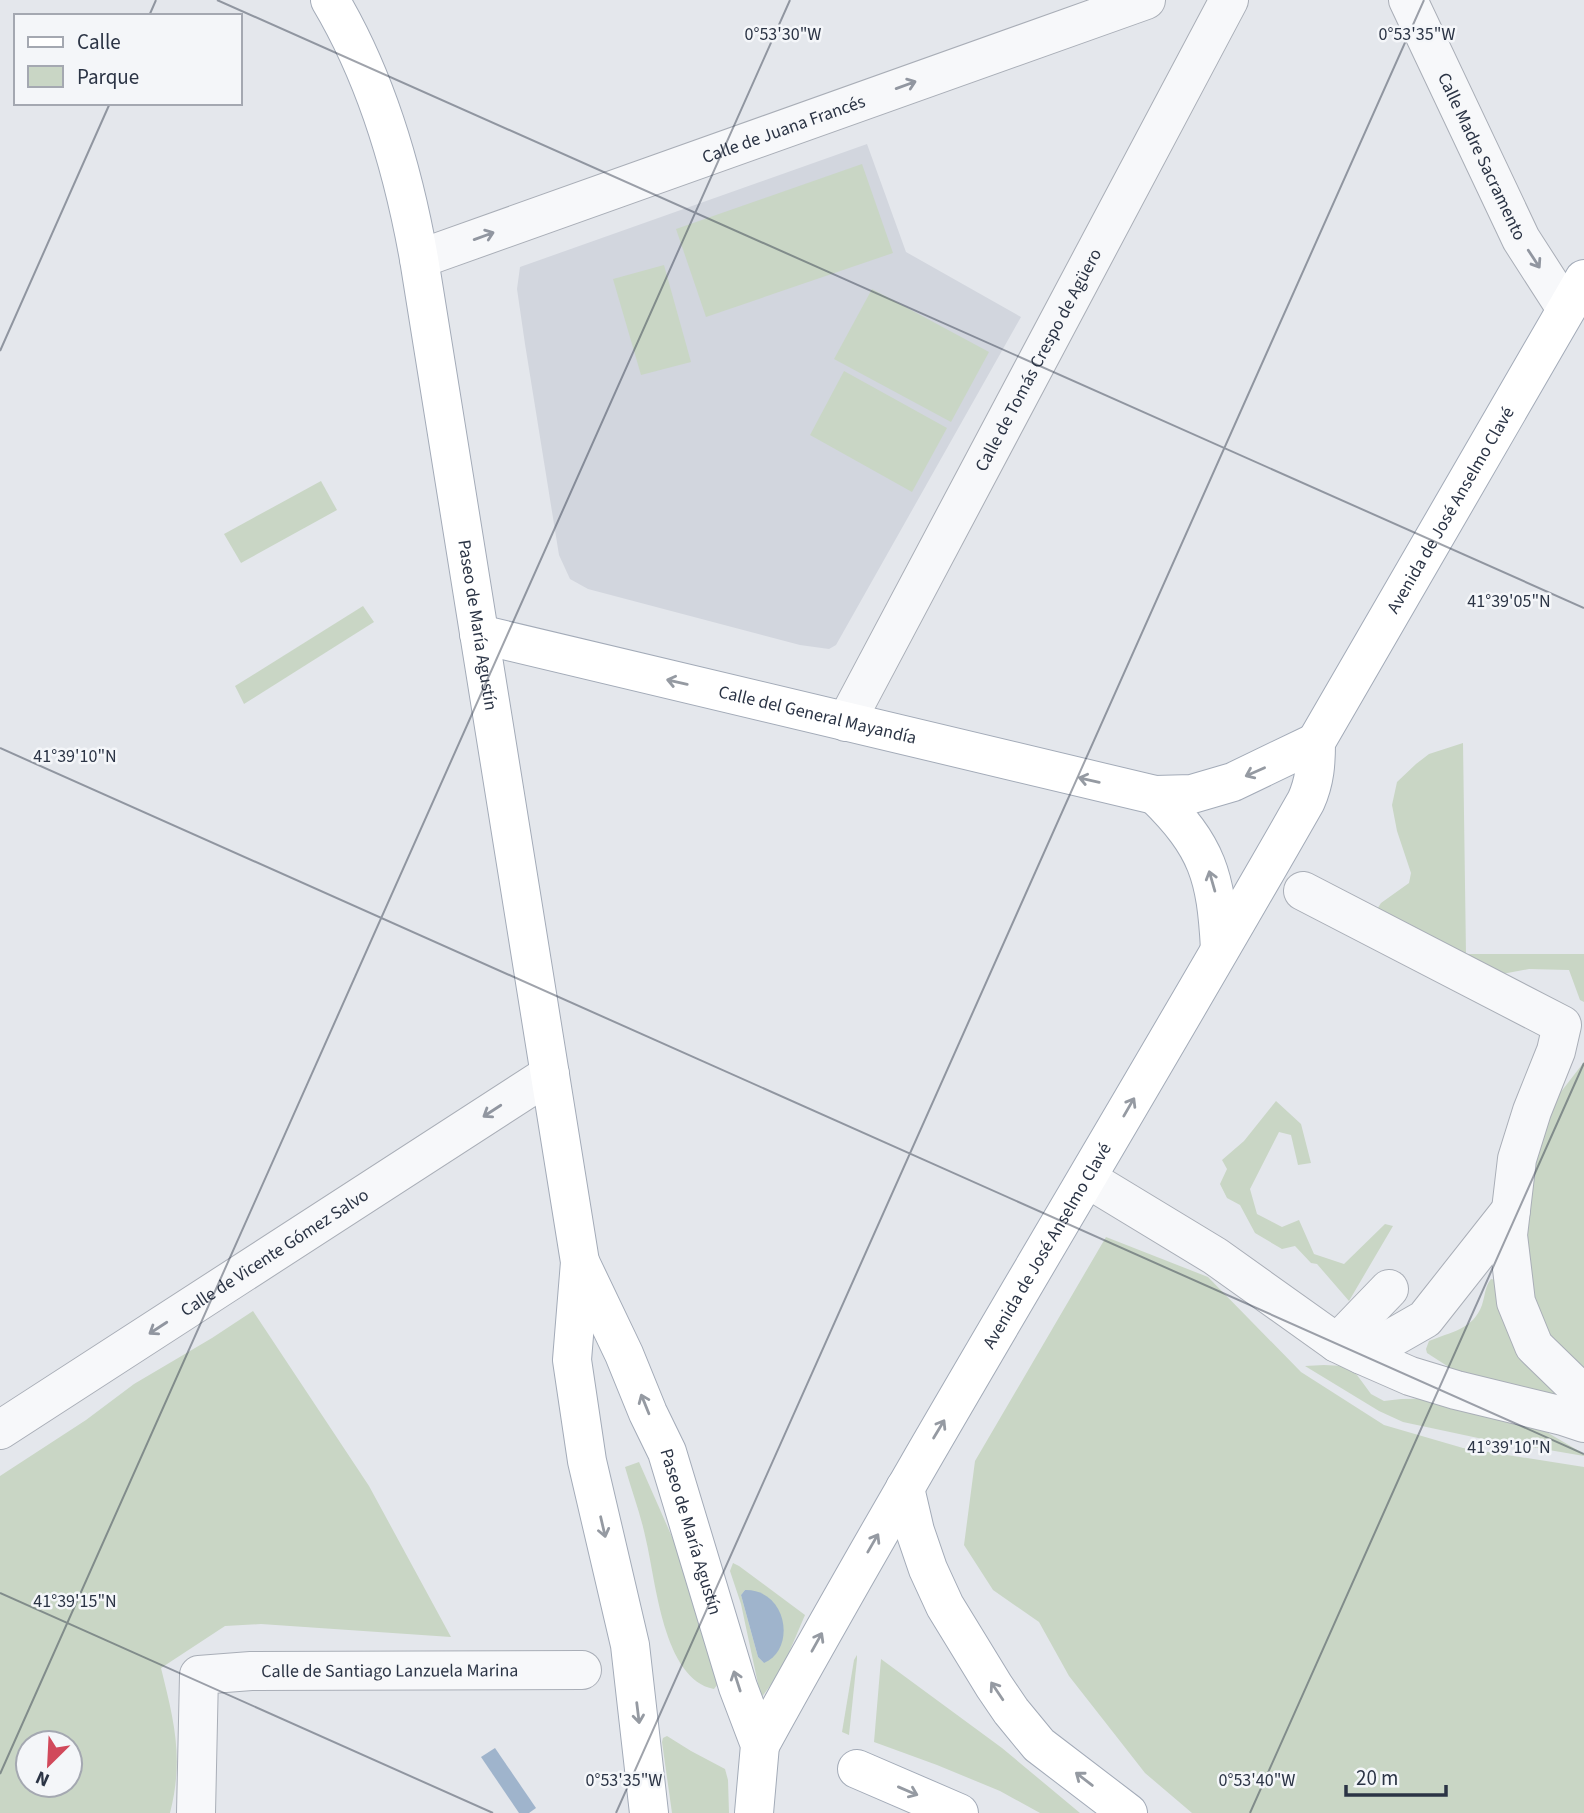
<svg xmlns="http://www.w3.org/2000/svg" width="1584" height="1813" viewBox="0 0 1584 1813" font-family="'Source Sans 3',sans-serif">
<style>
.built{fill:#d2d6de}
.green{fill:#c9d6c5;fill-rule:evenodd}
.water{fill:#9fb4cc}
.lines{fill:none;stroke-linecap:round;stroke-linejoin:round}
.minor-casing{stroke:#a9aeb7;stroke-width:40}
.major-casing{stroke:#a3abb8;stroke-width:40}
.minor{stroke:#f7f8fa;stroke-width:38}
.major{stroke:#fff;stroke-width:38}
.oneway{stroke:#9196a0}
.oneway2{stroke:#959aa2}
.ticks{fill:none;stroke:#2b3445;stroke-width:2;stroke-opacity:0.45}
.labels{text-anchor:middle;dominant-baseline:central;stroke-width:5;stroke-linejoin:round;paint-order:stroke}
.street-label{font-size:18px;fill:#2b3445;stroke:#f4f6f9}
.ticks-label{font-size:18px;text-anchor:middle;fill:#2b3445;stroke:#f4f6f9;stroke-width:5;stroke-linejoin:round;paint-order:stroke}
</style>
<rect width="100%" height="100%" fill="#e4e7ec"/>
<!-- built -->
<polygon class="built" points="867,144 906,252 1021,317 836,645 829,649 800,645 588,589 570,579 559,555 525,344 517,289 520,267"/>
<!-- green -->
<g class="green">
<polygon points="862,164 893,253 706,317 676,229"/>
<polygon points="664,265 691,362 641,375 613,279"/>
<polygon points="872,289 989,352 951,422 834,359"/>
<polygon points="844,371 947,428 912,492 810,435"/>
<polygon points="321,481 337,510 241,563 224,534"/>
<polygon points="363,606 374,622 244,704 235,686"/>
<polygon points="1463,743 1466,954 1584,954 1584,1002 1580,1000 1569,970 1529,969 1502,974 1376,911 1381,903 1409,883 1411,873 1397,831 1392,805 1397,782 1416,764 1429,754"/>
<polygon points="1584,1062 1584,1374 1542,1328 1523,1250 1537,1139 1557,1097"/>
<polygon points="1276,1101 1301,1124 1311,1163 1298,1165 1291,1135 1279,1132 1250,1189 1257,1214 1282,1227 1299,1220 1314,1254 1344,1264 1385,1224 1393,1226 1349,1301 1317,1264 1311,1263 1295,1246 1282,1249 1255,1233 1240,1205 1227,1198 1220,1184 1227,1169 1222,1160 1244,1141"/>
<polygon points="1106,1237 1208,1277 1301,1372 1384,1425 1463,1448 1584,1467 1584,1813 1192,1813 1145,1773 1069,1676 1039,1622 993,1590 964,1545 975,1461"/>
<path d="M1491 1279 1496 1280 1568 1398 1472 1382 1427 1353 1426 1349 1429 1341C1450 1332 1473 1330 1482 1305 1485 1296 1485 1286 1491 1279Z"/>
<path d="M253 1311 369 1486 451 1637 261 1624 225 1626 161 1668C174 1721 184 1758 170 1813H0V1476L86 1420 134 1384 212 1338ZM28 1743H70V1785H28Z"/>
<polygon points="1324,1365 1344,1366 1357,1375 1371,1394 1384,1401 1401,1399 1462,1398 1538,1427 1584,1454 1584,1456 1478,1438 1403,1422 1379,1411 1305,1366"/>
<path d="M639 1462 676 1546 716 1677 717 1685 714 1689C663 1679 656 1581 646 1540 641 1515 632 1492 625 1467Z"/>
<path d="M733 1563 739 1566 805 1615 781 1671 761 1698 741 1604 730 1571ZM745 1590 764 1663 758 1657 741 1595Z"/>
<polygon points="857,1655 857,1659 849,1735 842,1732 854,1660"/>
<polygon points="881,1659 1002,1748 1080,1813 1040,1813 1000,1791 937,1765 874,1742"/>
<polygon points="667,1736 691,1751 725,1769 728,1780 729,1813 672,1813 662,1742 663,1738"/>
</g>
<!-- water -->
<g class="water">
<path d="M745 1590C787 1589 797 1649 764 1663L758 1657 741 1595Z"/>
<polygon points="495,1748 536,1808 529,1813 519,1813 481,1757"/>
</g>
<g class="lines">
<defs>
<g id="minor">
<path id="s1" d="M1408 0 1521 239 1566 309"/>
<path id="s2" d="M419 259 1146 0"/>
<path id="s3" d="M846 722 1229 0"/>
<polyline points="1303,891 1562,1025 1556,1051 1532,1111 1517,1159 1508,1235 1516,1302 1534,1346 1572,1383 1584,1401"/>
<polyline points="1088,1179 1215,1256 1337,1343 1362,1355 1410,1376 1456,1390 1563,1416 1584,1423"/>
<polyline points="1337,1343 1389,1289"/>
<polyline points="1362,1355 1425,1319 1511,1210"/>
<path id="s4" d="M0 1430 550 1074"/>
<path id="s5" d="M196 1813 199 1675 251 1671 582 1670"/>
</g>
<g id="major">
<path id="s6" d="M330 0C377 79 403 169 419 259L580 1262 572 1360 587 1461 630 1645 649 1813"/>
<path id="s7" d="M479 634 1155 795 1192 794 1233 782 1316 742"/>
<path d="M1155 795C1208 847 1216 876 1220 949"/>
<path id="s8" d="M581 1264 624 1354 648 1413 667 1452 738 1687 760 1745 754 1813"/>
<polyline points="905,1488 915,1531 928,1569 945,1606 994,1686 1011,1711 1039,1745 1128,1813"/>
<path id="s9" d="M760 1745C935 1427 1126 1117 1306 801 1315 781 1316 763 1316 742L1584 279"/>
<polyline points="857,1769 959,1813"/>
</g>
</defs>
<!-- minor casing -->
<use href="#minor" class="minor-casing"/>
<!-- major casing -->
<use href="#major" class="major-casing"/>
<!-- minor -->
<use href="#minor" class="minor"/>
<!-- major -->
<use href="#major" class="major"/>
</g>
<!-- one-way arrows -->
<defs><path id="oneway-shaft" d="M-6 0H5M1.5-3L5.5 0L1.5 3" fill="none" stroke-width="1.6" stroke-linecap="round" stroke-linejoin="round" transform="scale(1.75)"/></defs>
<g class="oneway">
<use href="#oneway-shaft" transform="translate(906 85) rotate(-20)"/>
<use href="#oneway-shaft" transform="translate(484 236) rotate(-20)"/>
<use href="#oneway-shaft" transform="translate(1534 259) rotate(57)"/>
<use href="#oneway-shaft" transform="translate(492 1111) rotate(147)"/>
<use href="#oneway-shaft" transform="translate(158 1328) rotate(147)"/>
</g>
<g class="oneway2">
<use href="#oneway-shaft" transform="translate(677 682) rotate(-167)"/>
<use href="#oneway-shaft" transform="translate(1255 772) rotate(156)"/>
<use href="#oneway-shaft" transform="translate(1089 780) rotate(-167)"/>
<use href="#oneway-shaft" transform="translate(1212 881) rotate(-106)"/>
<use href="#oneway-shaft" transform="translate(1129 1107) rotate(-60)"/>
<use href="#oneway-shaft" transform="translate(645 1404) rotate(-112)"/>
<use href="#oneway-shaft" transform="translate(939 1429) rotate(-59)"/>
<use href="#oneway-shaft" transform="translate(603 1527) rotate(77)"/>
<use href="#oneway-shaft" transform="translate(873 1543) rotate(-60)"/>
<use href="#oneway-shaft" transform="translate(817 1642) rotate(-61)"/>
<use href="#oneway-shaft" transform="translate(737 1681) rotate(-108)"/>
<use href="#oneway-shaft" transform="translate(997 1691) rotate(-124)"/>
<use href="#oneway-shaft" transform="translate(638 1713) rotate(83)"/>
<use href="#oneway-shaft" transform="translate(1084 1779) rotate(-142)"/>
<use href="#oneway-shaft" transform="translate(908 1791) rotate(23)"/>
</g>
<!-- ticks -->
<path class="ticks" d="M217 0 1584 608M149 16 156 0M0 351 110 103M0 748 1584 1454M0 1593 493 1813M0 1774 790 0M616 1813 1424 0M1250 1813 1584 1063"/>
<g class="labels">
<!-- street labels -->
<g class="street-label">
<text stroke="none"><textPath href="#s2" startOffset="387">Calle de Juana Francés</textPath></text>
<text stroke="none"><textPath href="#s1" startOffset="173">Calle Madre Sacramento</textPath></text>
<text stroke="none"><textPath href="#s3" startOffset="410">Calle de Tomás Crespo de Agüero</textPath></text>
<text stroke="none"><textPath href="#s9" startOffset="1419">Avenida de José Anselmo Clavé</textPath></text>
<text stroke="none"><textPath href="#s6" startOffset="646">Paseo de María Agustín</textPath></text>
<text stroke="none"><textPath href="#s7" startOffset="348">Calle del General Mayandía</textPath></text>
<text stroke="none"><textPath href="#s9" startOffset="576">Avenida de José Anselmo Clavé</textPath></text>
<text stroke="none"><textPath href="#s4" startOffset="327">Calle de Vicente Gómez Salvo</textPath></text>
<text stroke="none"><textPath href="#s8" startOffset="290">Paseo de María Agustín</textPath></text>
<text stroke="none"><textPath href="#s5" startOffset="329">Calle de Santiago Lanzuela Marina</textPath></text>
</g>
</g>
<g class="ticks-label">
<text x="783" y="40">0°53'30"W</text>
<text x="1417" y="40">0°53'35"W</text>
<text x="1509" y="607">41°39'05"N</text>
<text x="75" y="762">41°39'10"N</text>
<text x="1509" y="1453">41°39'10"N</text>
<text x="75" y="1607">41°39'15"N</text>
<text x="624" y="1786">0°53'35"W</text>
<text x="1257" y="1786">0°53'40"W</text>
</g>
<!-- legend -->
<rect x="14" y="14" width="228" height="91" fill="#f4f6f9" stroke="#a4a8b1" stroke-width="2"/>
<rect x="28" y="37" width="35" height="10" fill="#ffffff" stroke="#a4a8b1" stroke-width="2"/>
<text x="77" y="49" font-size="21" fill="#2b3445">Calle</text>
<rect x="28" y="66" width="35" height="21" fill="#c9d6c5" stroke="#a4a8b1" stroke-width="2"/>
<text x="77" y="84" font-size="21" fill="#2b3445">Parque</text>
<!-- north arrow -->
<g transform="translate(49 1764) rotate(204)"><circle r="33" fill="#f4f6f9" stroke="#a4a8b1" stroke-width="2"/>
<path d="M0-5L12 26L0 18L-12 26Z" fill="#d1495b"/>
<text y="-10" font-size="19" font-weight="bold" text-anchor="middle" fill="#2b3445">N</text>
</g>
<!-- scale -->
<path d="M1346 1785v10h100v-10" fill="none" stroke="#2b3445" stroke-width="3.5"/>
<text x="1356" y="1785" font-size="21" fill="#2b3445" stroke="#f4f6f9" stroke-width="5" paint-order="stroke">20 m</text>
</svg>
